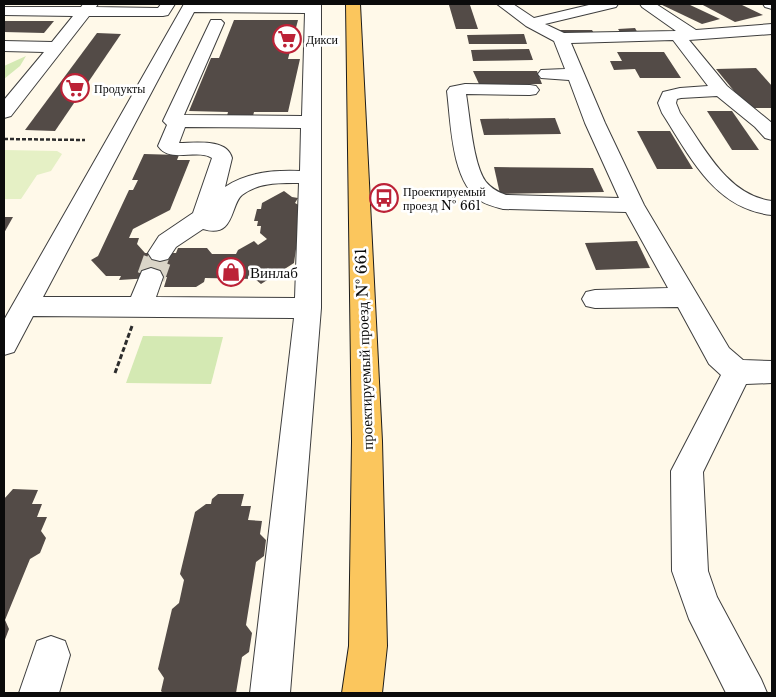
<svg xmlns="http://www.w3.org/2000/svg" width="776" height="697" viewBox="0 0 776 697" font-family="'Libre Baskerville',serif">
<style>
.green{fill:#d4e9b3}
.pitch{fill:#e5f0c5}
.building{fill:#534b47}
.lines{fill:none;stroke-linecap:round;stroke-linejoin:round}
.minor-tunnel-far1{stroke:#dad5c8;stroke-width:21;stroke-dasharray:21 11;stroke-linecap:butt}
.minor-tunnel{stroke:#dad5c8;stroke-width:28;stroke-dasharray:28 14;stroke-linecap:butt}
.minor-casing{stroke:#3e3e3e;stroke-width:2}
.major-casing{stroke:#1c1c1c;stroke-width:2}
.path-far1{stroke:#2d2d2d;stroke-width:2.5;stroke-dasharray:4 2;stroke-linecap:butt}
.path{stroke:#2d2d2d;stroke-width:3;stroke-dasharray:5 2.5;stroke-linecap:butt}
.minor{fill:#fff;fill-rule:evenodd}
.major{fill:#fbc65d;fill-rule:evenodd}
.labels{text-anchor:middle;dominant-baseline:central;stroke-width:5;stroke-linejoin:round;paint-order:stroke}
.far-poi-label{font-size:12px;fill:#0b0b0b;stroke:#fff;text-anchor:start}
.poi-label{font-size:15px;fill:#0b0b0b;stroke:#fff;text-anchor:start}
.street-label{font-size:15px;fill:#0b0b0b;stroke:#fff}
</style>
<rect width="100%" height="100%" fill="#fff9e9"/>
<!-- green -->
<g class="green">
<polygon points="26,56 20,66 4,79 4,66"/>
<polygon points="143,336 223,337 211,384 126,383"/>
</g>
<!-- pitch -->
<polygon class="pitch" points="4,150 57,151 62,154 51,171 37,175 21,199 4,199"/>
<!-- building -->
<g class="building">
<polygon points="660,4 688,4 720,19 702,24"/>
<polygon points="701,4 740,4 763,15 735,22"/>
<polygon points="449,5 470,5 478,29 456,29"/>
<polygon points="234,20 298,20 288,59 300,59 288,112 254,112 253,116 227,116 228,112 189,111 211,58 219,58"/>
<polygon points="4,21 54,21 44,33 4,32"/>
<polygon points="635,28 639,35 622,35 618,29"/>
<polygon points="556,30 592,30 595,35 560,35"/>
<polygon points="97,33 121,34 55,131 25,130"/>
<polygon points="524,34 527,44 469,44 467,35"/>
<polygon points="529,49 533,60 473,61 471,50"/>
<polygon points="617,52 664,52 681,78 640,78 635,69 614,70 610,61 622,61"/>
<polygon points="756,68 772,86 772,108 748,108 716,69"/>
<polygon points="473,71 537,71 542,84 479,84"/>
<polygon points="707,111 732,111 759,150 732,150"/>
<polygon points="555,118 561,134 484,135 480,119"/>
<polygon points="637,131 670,131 693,169 657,169"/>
<polygon points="144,154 179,155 177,160 190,160 170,210 133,229 129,238 139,238 137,244 145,253 176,253 178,248 207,248 212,254 236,254 238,250 254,241 258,245 267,239 260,233 261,226 257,226 258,221 254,221 257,209 261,209 262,203 284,191 292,197 298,198 295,203 304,208 300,221 294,263 261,284 255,279 205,278 204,282 196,287 164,287 167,277 119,280 121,276 106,276 91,260 98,256 129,190 133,190 138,180 132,180"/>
<polygon points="494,167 593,168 604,192 500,194"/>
<polygon points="4,217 13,217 4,233"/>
<polygon points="637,241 650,268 596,270 585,243"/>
<polygon points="13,489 38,490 32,504 42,504 37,517 47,517 41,531 46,538 40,553 30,559 5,620 9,629 4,642 4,499"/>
<polygon points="218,494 244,494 241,506 251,506 248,520 262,521 260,534 266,540 264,556 256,562 246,625 252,633 249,652 242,657 236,693 163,693 161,691 164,678 158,669 172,609 179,603 184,580 180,574 195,512 206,504 211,504 212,499"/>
</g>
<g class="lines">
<!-- minor-tunnel-far1 -->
<polyline class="minor-tunnel-far1" points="157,261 160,253"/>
<!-- minor-tunnel -->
<polyline class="minor-tunnel" points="151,277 157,260"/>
<defs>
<g id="minor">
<polygon points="83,4 98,4 96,7 158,8 161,4 175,4 168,15 163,16 89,16 11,116 4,118 4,100 44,52 4,51 4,41 52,42 73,16 4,15 4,7 81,7"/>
<path d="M184 4H321V308L290 693H250L294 318 33 316 14 352 4 355V320ZM194 12 305 13 302 116 184 115 224 23 221 20H211L163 121 167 125 158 146C170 164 197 148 212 158L193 213 159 236 148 253 152 259 160 261 168 259 176 247 203 229C235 239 230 205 242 195 259 182 280 183 299 183L295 298 156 297 163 277 160 271 151 268 142 271 131 297H43ZM185 127 301 128 300 171C273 170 247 172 225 187L232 158C227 138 195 143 179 143Z"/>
<path d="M497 4H513L534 18 593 4H618L616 7 545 24 564 33 676 31 642 7 640 4H656L696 30 772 24V34L689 40 727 86 772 123V140L765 138 755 127 717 96 681 98 677 99 676 103 680 113C703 145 727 196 772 201V215C714 209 690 156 662 113L658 103 663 92 680 88 708 86 673 40 571 43 605 123 644 205 729 348 743 360 772 361V383L746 384 703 472 708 571 717 597 761 679 767 693H726L689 619 672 571 671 471 721 375 709 364 678 307 595 308 586 306 582 299 586 292 595 290 668 288 626 212 503 209C496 207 487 205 481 201 451 182 451 122 447 91L450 87 465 84 530 85 536 86 539 90 536 94 530 95 466 94C470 117 473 165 486 182 492 189 498 192 506 195L619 198 585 123 569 80 541 78 538 74 541 70 565 69 554 41 526 26Z"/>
<polygon points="763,4 772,4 772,9 765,7"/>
<polygon points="51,636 65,641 70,655 59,693 19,693 37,641"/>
</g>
<polygon id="major" points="346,4 360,4 382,441 387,646 382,693 342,693 349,646 352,441"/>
</defs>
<!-- minor casing -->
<use href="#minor" class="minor-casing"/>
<!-- major casing -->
<use href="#major" class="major-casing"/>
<!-- path-far1 -->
<polyline class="path-far1" points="4,139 85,140"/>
<!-- path -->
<polyline class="path" points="115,373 132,326"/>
<!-- minor -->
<use href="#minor" class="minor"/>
<!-- major -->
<use href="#major" class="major"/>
</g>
<!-- icons -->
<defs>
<symbol id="supermarket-ring" viewBox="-11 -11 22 22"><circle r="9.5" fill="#fff" stroke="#bc2237" stroke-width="1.5"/><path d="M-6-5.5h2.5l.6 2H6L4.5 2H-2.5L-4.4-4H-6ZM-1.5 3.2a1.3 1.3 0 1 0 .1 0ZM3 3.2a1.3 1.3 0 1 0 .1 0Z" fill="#bc2237"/></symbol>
<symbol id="bus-ring" viewBox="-11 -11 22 22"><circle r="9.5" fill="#fff" stroke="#bc2237" stroke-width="1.5"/><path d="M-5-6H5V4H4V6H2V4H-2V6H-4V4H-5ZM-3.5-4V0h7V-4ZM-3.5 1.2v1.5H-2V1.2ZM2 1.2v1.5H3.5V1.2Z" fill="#bc2237"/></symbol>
<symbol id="shop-ring" viewBox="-11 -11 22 22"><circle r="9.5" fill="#fff" stroke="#bc2237" stroke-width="1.5"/><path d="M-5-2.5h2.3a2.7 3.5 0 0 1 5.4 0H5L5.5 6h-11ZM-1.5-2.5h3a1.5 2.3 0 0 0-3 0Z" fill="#bc2237"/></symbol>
</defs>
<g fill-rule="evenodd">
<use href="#supermarket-ring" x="271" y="23" width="32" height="32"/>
<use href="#supermarket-ring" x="59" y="72" width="32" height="32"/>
<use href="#bus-ring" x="368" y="182" width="32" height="32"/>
<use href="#shop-ring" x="215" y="256" width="32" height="32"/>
</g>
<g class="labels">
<!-- far-poi labels -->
<g class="far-poi-label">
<text x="306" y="39">Дикси</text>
<text x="94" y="88">Продукты</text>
<text x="403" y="191">Проектируемый<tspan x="403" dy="14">проезд № 661</tspan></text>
</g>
<!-- poi labels -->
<g class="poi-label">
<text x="250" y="272">Винлаб</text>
</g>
<!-- street labels -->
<g class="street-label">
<text transform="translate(364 349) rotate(-92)">проектируемый проезд № 661</text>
</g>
</g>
<!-- border -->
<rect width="776" height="697" fill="none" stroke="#0b0b0b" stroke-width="10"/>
</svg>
